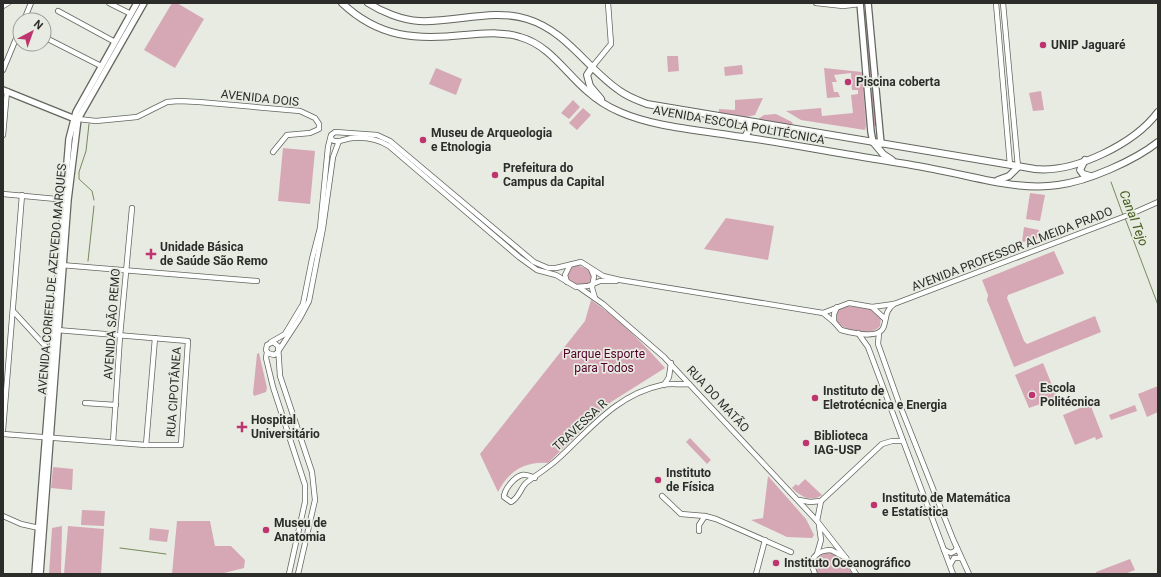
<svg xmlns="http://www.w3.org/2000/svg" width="1161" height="577" viewBox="0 0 1161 577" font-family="Roboto,sans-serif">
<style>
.green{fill:#d6a8b6}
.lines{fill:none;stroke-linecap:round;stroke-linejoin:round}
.stream{stroke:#77895d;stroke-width:1}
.minor-casing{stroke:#62665e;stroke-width:6}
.major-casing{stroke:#62665e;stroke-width:8}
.highway-casing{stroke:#62665e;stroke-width:8}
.minor{stroke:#fff;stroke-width:4.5}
.major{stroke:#fff;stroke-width:5.5}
.highway{stroke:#fff;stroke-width:6}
.poi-dot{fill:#be346f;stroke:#e7ebe2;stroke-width:1.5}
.labels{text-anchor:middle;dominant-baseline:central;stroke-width:3.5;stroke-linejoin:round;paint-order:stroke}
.poi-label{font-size:12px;font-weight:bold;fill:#2c2d2a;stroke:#e7ebe2;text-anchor:start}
.street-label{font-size:12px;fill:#2c2d2a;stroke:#e7ebe2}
.park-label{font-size:12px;fill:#55012b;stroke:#e7ebe2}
.water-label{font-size:13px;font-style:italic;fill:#485e1d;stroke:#e7ebe2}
</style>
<rect width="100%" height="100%" fill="#e7ebe2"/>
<!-- green -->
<g class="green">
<polygon points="172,3 177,3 204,19 175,68 144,50"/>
<polygon points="863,10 866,10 876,126 873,126"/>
<polygon points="667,56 678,56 679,71 668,72"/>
<polygon points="742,65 743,74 725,76 724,67"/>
<polygon points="436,68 462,79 456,95 429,84"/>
<polygon points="824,68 862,72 866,126 865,130 801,120 786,111 821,108 822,116 853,113 851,95 858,94 858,90 852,90 851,73 834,75 837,82 832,82 834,92 838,92 840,97 827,98"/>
<polygon points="1041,91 1044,110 1033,111 1029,93"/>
<polygon points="763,98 755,115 746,117 719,114 719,109 735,110 735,100"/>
<polygon points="573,100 580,107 569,119 561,113"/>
<polygon points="583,108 591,115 577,130 569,123"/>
<polygon points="776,114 792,122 793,125 758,119 764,115"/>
<polygon points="283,148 315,151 310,204 278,201"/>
<polygon points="1030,193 1045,195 1040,221 1026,219"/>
<polygon points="726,218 774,226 768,260 704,249"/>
<polygon points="1024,227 1039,230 1037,239 1022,242"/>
<polygon points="1054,251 1064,273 1063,274 1008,295 1007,298 1024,341 1027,344 1095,316 1101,332 1014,367 987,300 988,295 982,280"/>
<path d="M577 265 587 269 592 275 589 284C580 287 575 285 568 280 567 272 568 266 577 265Z"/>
<path d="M591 300C619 319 643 343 665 368L611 402 548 463C524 461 508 472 498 492L480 454 585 321Z"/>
<path d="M847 306 871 309 881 317 880 326C872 337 842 332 836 320 836 311 839 308 847 306Z"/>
<polygon points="259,353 267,388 266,392 254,396 253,393 257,354"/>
<polygon points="1043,363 1059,402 1055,404 1046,402 1029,408 1015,375"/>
<polygon points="1158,386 1158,412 1147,417 1138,394"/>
<polygon points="1090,404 1103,437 1096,440 1095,437 1075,445 1063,415"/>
<polygon points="1135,405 1137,411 1111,420 1109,415"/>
<polygon points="690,438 711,460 707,464 686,442"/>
<polygon points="53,467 73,469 72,490 51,488"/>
<polygon points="768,476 806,519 814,535 812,538 787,537 751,520 763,518"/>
<path d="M805 479 822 495C811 503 800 496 792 488L796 484 798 486Z"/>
<polygon points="82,510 105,511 104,526 81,525"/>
<polygon points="177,521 210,521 215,546 231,546 245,560 244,568 220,574 172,574"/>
<polygon points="62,526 61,574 49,574 52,528"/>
<polygon points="68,526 104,529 101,574 64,574"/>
<polygon points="150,528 169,530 167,542 149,540"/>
<path d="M831 552 838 555 853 574H818C811 562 819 553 831 552Z"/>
<polygon points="1130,559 1135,570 1125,574 1096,574 1096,572"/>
</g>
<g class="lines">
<!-- stream -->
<g class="stream">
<polyline points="89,124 86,151 79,172 79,179 92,191 94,200"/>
<polyline points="1111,182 1123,215"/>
<polyline points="1125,218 1158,305"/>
<polyline points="88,261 94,206"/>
<polyline points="120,548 166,554"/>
</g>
<defs>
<g id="minor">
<polyline points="109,3 131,14"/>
<polyline points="816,3 843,6 860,4"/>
<polyline points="996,3 1010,165"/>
<polyline points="1003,3 1018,167"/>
<polyline points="3,6 8,3"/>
<polyline points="58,11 115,42"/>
<polyline points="24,20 31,3"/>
<polyline points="46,38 101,66"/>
<polyline points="593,66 611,44 608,3"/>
<polyline points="3,70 20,29"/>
<polyline points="78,119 96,121 137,117 167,102 179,101 199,102 300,111 315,118 319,124 319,129 310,133 287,135 273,152"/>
<polyline points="3,135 7,91"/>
<path d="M331 137 332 140C338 144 345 138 353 138 366 137 378 139 389 146L519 257 537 270 556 275 576 287 588 286 600 281H616"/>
<polyline points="3,194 67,200"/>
<polyline points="61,265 257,281"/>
<polyline points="591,269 594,276 592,288 595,298"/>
<polyline points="567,282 565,275 570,265"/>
<polyline points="580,288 603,304 664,357 817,521 846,558"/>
<path d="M837 307 834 314V322L841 330C852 333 880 340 884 326 887 316 885 311 894 304"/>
<polyline points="872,307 894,304 1131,214 1158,202"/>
<polyline points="13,311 47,348 54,351"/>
<polyline points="823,313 849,303 872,307 885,319"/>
<polyline points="858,333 868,347 953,574"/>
<polyline points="879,333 878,344 899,403 953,539 969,574"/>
<polyline points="271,342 285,334 303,304 312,259 320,228 328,147 331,135 335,132 377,135 390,141 534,262 548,268 556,268 581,262 603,276 620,280 823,313 834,322"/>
<polyline points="279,350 300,318 309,301 323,228 333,157 339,141"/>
<polyline points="267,352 266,358 273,387 305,485 305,502 289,574"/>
<polyline points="278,352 274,355 268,353 266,350 267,345 273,342 278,346 280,376 312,472 315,500 298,574"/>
<polyline points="664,385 669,377 671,363"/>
<polyline points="85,403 116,405"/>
<polyline points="3,430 22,195"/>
<polyline points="3,434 146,445 181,445 188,341 57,330"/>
<polyline points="113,442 120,336 132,208"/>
<polyline points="146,445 155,338"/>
<path d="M535 478C530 476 526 474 522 475 514 477 504 490 504 497L511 502C519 498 520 489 526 483 537 474 550 467 560 457 591 428 618 394 662 385 670 383 680 385 689 384"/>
<polyline points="662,496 681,514 705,516 716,519 791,552"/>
<polyline points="799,500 810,502 821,501"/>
<polyline points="3,516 21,524 39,528"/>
<polyline points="817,521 821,501 849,475 882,444 892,441 903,441"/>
<polyline points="699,531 699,525 705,516"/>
<polyline points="944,550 951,553 955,551 957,548"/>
<polyline points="817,554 821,540 819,525"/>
<polyline points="950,565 954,558 961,558"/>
<polyline points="756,574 765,540"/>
<path d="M815 574 811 563C814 554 822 550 831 550L846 558 856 574"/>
</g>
<g id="major">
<polyline points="860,3 871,132 873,142"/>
<polyline points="868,3 881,144"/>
<polyline points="3,90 75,119"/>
<polyline points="35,574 64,199 69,139 76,112 137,3"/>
<polyline points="40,574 68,200 78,119 144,3"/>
</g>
<g id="highway">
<path d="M342 3C379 38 416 40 464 35 482 34 501 31 520 37 549 45 565 72 587 91 597 100 608 107 620 112 654 127 699 130 735 136 780 142 824 151 869 158 892 162 915 165 938 170 976 177 1019 191 1058 185 1088 181 1134 161 1158 142"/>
<path d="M368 3C382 12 402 20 419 21 455 23 492 8 527 19 567 31 587 69 620 91 628 97 637 100 647 104L1035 169C1075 173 1134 144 1158 112"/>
<polyline points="593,66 587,75 590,86 601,99"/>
<polyline points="745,137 750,128 748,121"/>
<polyline points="873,142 883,154 892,160"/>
<polyline points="1085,160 1080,170 1083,174 1090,176"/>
<polyline points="998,180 1009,176 1018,167"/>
</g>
</defs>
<!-- minor casing -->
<use href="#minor" class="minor-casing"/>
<!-- major casing -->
<use href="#major" class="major-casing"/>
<!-- highway casing -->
<use href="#highway" class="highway-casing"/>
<!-- minor -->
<use href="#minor" class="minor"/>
<!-- major -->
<use href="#major" class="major"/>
<!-- highway -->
<use href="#highway" class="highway"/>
</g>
<!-- markers -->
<g class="poi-dot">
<circle cx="1043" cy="45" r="4"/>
<circle cx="848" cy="82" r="4"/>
<circle cx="423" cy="140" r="4"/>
<circle cx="495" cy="175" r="4"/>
<path d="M149 248h4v4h4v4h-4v4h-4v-4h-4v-4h4z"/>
<circle cx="1032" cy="395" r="4"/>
<circle cx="815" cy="398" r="4"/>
<path d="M240 421h4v4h4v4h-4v4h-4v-4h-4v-4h4z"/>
<circle cx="806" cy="443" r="4"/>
<circle cx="658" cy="480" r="4"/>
<circle cx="874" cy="505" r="4"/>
<circle cx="266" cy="530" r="4"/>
<circle cx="776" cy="563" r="4"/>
</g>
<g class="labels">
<!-- poi labels -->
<g class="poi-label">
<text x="1051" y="45">UNIP Jaguaré</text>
<text x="856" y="82">Piscina coberta</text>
<text x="431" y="133">Museu de Arqueologia<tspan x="431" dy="14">e Etnologia</tspan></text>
<text x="503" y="168">Prefeitura do<tspan x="503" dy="14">Campus da Capital</tspan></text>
<text x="160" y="247">Unidade Básica<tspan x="160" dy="14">de Saúde São Remo</tspan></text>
<text x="1040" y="388">Escola<tspan x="1040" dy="14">Politécnica</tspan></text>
<text x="823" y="391">Instituto de<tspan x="823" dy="14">Eletrotécnica e Energia</tspan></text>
<text x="251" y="420">Hospital<tspan x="251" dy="14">Universitário</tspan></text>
<text x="814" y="436">Biblioteca<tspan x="814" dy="14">IAG-USP</tspan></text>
<text x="666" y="473">Instituto<tspan x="666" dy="14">de Física</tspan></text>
<text x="882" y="498">Instituto de Matemática<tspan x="882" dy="14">e Estatística</tspan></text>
<text x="274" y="523">Museu de<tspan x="274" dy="14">Anatomia</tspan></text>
<text x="784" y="563">Instituto Oceanográfico</text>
</g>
<!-- street labels -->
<g class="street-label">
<text transform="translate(260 98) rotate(6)">AVENIDA DOIS</text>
<text transform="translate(739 125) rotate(10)">AVENIDA ESCOLA POLITÉCNICA</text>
<text transform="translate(1012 249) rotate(-21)">AVENIDA PROFESSOR ALMEIDA PRADO</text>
<text transform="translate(52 279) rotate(-85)">AVENIDA CORIFEU DE AZEVEDO MARQUES</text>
<text transform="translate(112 324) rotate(-86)">AVENIDA SÃO REMO</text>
<text transform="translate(174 392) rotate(-86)">RUA CIPOTÂNEA</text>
<text transform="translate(718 399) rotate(47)">RUA DO MATÃO</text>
<text transform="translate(580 425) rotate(-43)">TRAVESSA R</text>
</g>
<!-- park labels -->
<g class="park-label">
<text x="604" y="354">Parque Esporte<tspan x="604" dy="14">para Todos</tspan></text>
</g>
<!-- water labels -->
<g class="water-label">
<text transform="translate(1134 218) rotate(69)">Canal Tejo</text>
</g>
</g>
<!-- border -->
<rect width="1161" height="577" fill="none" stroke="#2c2d2a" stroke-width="8"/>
<!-- north arrow -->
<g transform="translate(32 32) rotate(41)"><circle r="19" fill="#e7ebe2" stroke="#9c9f98"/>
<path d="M0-3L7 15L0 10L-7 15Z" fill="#be346f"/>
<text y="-6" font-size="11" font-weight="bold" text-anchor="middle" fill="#2c2d2a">N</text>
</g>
</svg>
